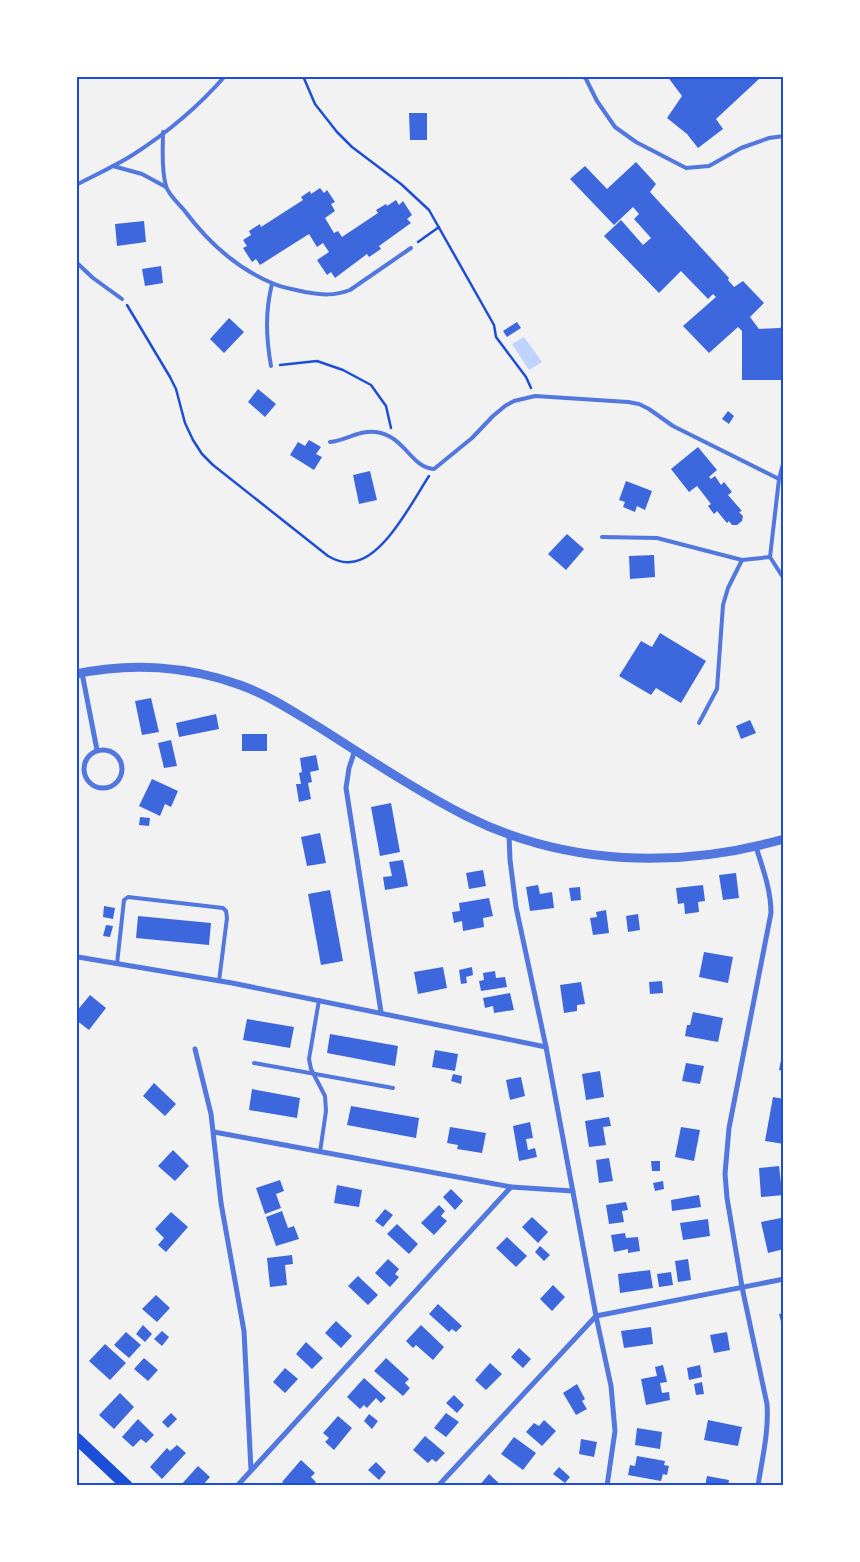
<svg xmlns="http://www.w3.org/2000/svg" width="860" height="1562" viewBox="0 0 860 1562" font-family="'Roboto Serif',serif">
<style>
.water{fill:#bfd3fe}
.building{fill:#3d67dc}
.lines{fill:none;stroke-linecap:round;stroke-linejoin:round}
.path{stroke:#1d4ed8;stroke-width:2.5}
.service{stroke:#5277de;stroke-width:4}
.minor{stroke:#5277de;stroke-width:5}
.tertiary{stroke:#5277de;stroke-width:9}
.primary{stroke:#1d4ed8;stroke-width:12}
.neatline{fill:none;stroke:#1d4ed8;stroke-width:2}
</style>
<rect width="100%" height="100%" fill="#f2f2f2"/>
<!-- water -->
<polygon class="water" points="524,337 542,362 529,370 512,344"/>
<!-- building -->
<g class="building">
<polygon points="667,76 757,76 759,79 716,119 723,129 698,148 687,134 667,118 682,96"/>
<polygon points="409,113 427,113 427,140 410,140"/>
<polygon points="636,162 656,184 650,192 729,278 728,280 734,287 743,281 764,303 750,317 759,329 780,328 784,324 784,380 742,380 742,331 738,327 709,353 683,326 716,297 713,294 708,299 681,271 659,293 604,236 621,220 643,245 651,238 634,219 639,214 633,207 614,225 570,179 585,166 607,189"/>
<polygon points="320,188 324,193 327,190 335,202 331,204 335,211 325,218 334,233 338,231 342,237 378,213 376,210 386,204 387,206 396,200 399,205 403,201 412,215 407,219 411,223 379,246 381,249 369,257 367,254 335,278 331,272 327,275 317,260 329,252 323,243 317,247 309,234 260,265 256,259 252,262 243,248 247,246 243,240 251,235 249,231 260,224 261,227 303,200 301,197 310,191 311,194"/>
<polygon points="144,221 146,242 117,246 115,224"/>
<polygon points="161,266 163,283 145,286 142,269"/>
<polygon points="229,318 244,332 224,353 210,339"/>
<polygon points="517,322 521,328 507,337 503,331"/>
<polygon points="258,389 276,404 265,417 248,402"/>
<polygon points="728,411 734,416 729,424 722,419"/>
<polygon points="309,440 321,447 316,454 322,457 314,470 290,455 298,442 305,446"/>
<polygon points="698,447 717,470 709,477 711,479 715,476 721,485 724,482 732,492 728,495 742,511 739,512 743,516 742,521 737,525 732,525 729,521 727,523 717,511 714,514 708,506 711,504 697,486 689,492 671,469"/>
<polygon points="370,471 377,500 359,504 353,475"/>
<polygon points="626,481 652,491 645,510 637,506 635,512 623,507 625,502 619,500"/>
<polygon points="567,534 584,549 566,570 548,554"/>
<polygon points="654,555 655,577 630,579 629,556"/>
<polygon points="660,633 706,661 681,703 656,688 651,695 619,676 641,641 652,647"/>
<polygon points="151,698 159,732 142,735 135,701"/>
<polygon points="216,714 219,729 179,737 176,723"/>
<polygon points="750,720 756,733 741,739 736,726"/>
<rect x="242" y="734" width="25" height="17"/>
<polygon points="171,740 177,766 164,768 158,743"/>
<polygon points="316,755 319,770 310,772 312,782 308,783 311,799 299,802 296,784 301,784 299,773 302,772 300,758"/>
<polygon points="152,779 178,791 171,807 165,804 160,816 139,806"/>
<polygon points="391,803 400,852 380,856 371,807"/>
<polygon points="140,817 150,818 149,826 139,825"/>
<polygon points="320,833 326,863 307,866 301,837"/>
<polygon points="403,860 408,886 385,890 383,877 392,876 389,862"/>
<polygon points="483,870 486,886 469,889 466,873"/>
<polygon points="736,873 739,898 723,900 719,875"/>
<polygon points="538,885 540,894 552,892 554,908 530,911 526,887"/>
<polygon points="703,885 705,901 698,902 699,912 685,914 684,903 678,904 676,888"/>
<polygon points="580,887 581,900 571,901 569,888"/>
<polygon points="330,890 343,961 321,965 308,894"/>
<polygon points="489,898 493,916 483,918 484,927 463,931 462,921 454,923 452,912 460,911 459,903"/>
<polygon points="104,906 115,908 113,919 103,917"/>
<polygon points="606,910 609,933 593,935 590,918 597,917 596,912"/>
<polygon points="638,914 640,930 628,932 626,916"/>
<polygon points="138,916 211,923 209,945 136,938"/>
<polygon points="106,925 113,926 110,937 103,936"/>
<polygon points="704,952 733,957 728,983 699,977"/>
<polygon points="443,967 447,988 418,994 414,972"/>
<polygon points="472,967 473,975 466,977 467,983 461,984 459,970"/>
<polygon points="495,971 496,978 505,977 507,987 481,991 479,981 484,980 483,973"/>
<polygon points="662,981 663,993 650,994 649,982"/>
<polygon points="581,982 585,1004 577,1005 577,1011 564,1013 560,985"/>
<polygon points="510,993 514,1010 494,1013 493,1006 485,1008 483,998"/>
<polygon points="90,995 106,1008 89,1030 76,1020 76,1012"/>
<polygon points="693,1012 723,1018 718,1042 685,1036 687,1025 690,1025"/>
<polygon points="247,1019 294,1027 290,1048 243,1040"/>
<polygon points="330,1034 398,1046 395,1066 327,1053"/>
<polygon points="435,1050 458,1054 455,1071 432,1067"/>
<polygon points="783,1050 784,1050 784,1071 779,1070"/>
<polygon points="686,1063 704,1066 700,1084 682,1081"/>
<polygon points="600,1071 604,1097 586,1100 582,1074"/>
<polygon points="453,1074 462,1076 461,1084 451,1081"/>
<polygon points="521,1077 525,1096 510,1100 506,1080"/>
<polygon points="154,1083 176,1104 165,1116 143,1096"/>
<polygon points="252,1089 300,1098 297,1118 249,1110"/>
<polygon points="773,1097 784,1099 784,1144 765,1141"/>
<polygon points="351,1106 419,1118 416,1138 347,1125"/>
<polygon points="609,1117 611,1126 603,1127 606,1145 589,1147 585,1121"/>
<polygon points="530,1122 533,1138 526,1139 528,1150 535,1148 537,1157 519,1161 513,1126"/>
<polygon points="450,1127 486,1133 482,1153 457,1149 458,1145 447,1143"/>
<polygon points="681,1127 700,1130 694,1161 675,1157"/>
<polygon points="173,1150 189,1166 175,1181 158,1166"/>
<polygon points="609,1158 613,1181 599,1183 596,1160"/>
<polygon points="651,1161 660,1161 660,1171 652,1171"/>
<polygon points="779,1166 781,1183 784,1183 784,1195 761,1197 759,1168"/>
<polygon points="280,1180 284,1191 276,1194 281,1208 265,1214 256,1188"/>
<polygon points="663,1181 664,1189 655,1191 653,1183"/>
<polygon points="337,1185 362,1190 359,1207 334,1203"/>
<polygon points="451,1189 463,1201 455,1210 443,1197"/>
<polygon points="699,1195 701,1207 672,1211 671,1200"/>
<polygon points="626,1202 628,1210 622,1211 624,1222 609,1224 606,1205"/>
<polygon points="439,1205 445,1211 441,1216 447,1221 434,1235 421,1223"/>
<polygon points="385,1209 393,1215 383,1227 375,1221"/>
<polygon points="282,1211 288,1228 294,1226 299,1239 276,1246 266,1217"/>
<polygon points="171,1212 188,1227 166,1252 158,1245 164,1238 155,1229"/>
<polygon points="532,1217 548,1232 538,1243 522,1227"/>
<polygon points="781,1218 784,1229 784,1249 768,1253 761,1222"/>
<polygon points="708,1219 710,1236 683,1240 680,1223"/>
<polygon points="397,1224 418,1244 409,1254 387,1234"/>
<polygon points="625,1233 626,1238 638,1237 640,1251 628,1253 628,1249 614,1252 611,1235"/>
<polygon points="507,1237 527,1256 516,1267 496,1248"/>
<polygon points="540,1246 550,1255 544,1261 535,1252"/>
<polygon points="292,1255 293,1264 285,1265 287,1285 270,1287 267,1258"/>
<polygon points="388,1259 399,1269 395,1274 399,1277 390,1287 375,1273"/>
<polygon points="688,1259 691,1280 678,1282 675,1261"/>
<polygon points="650,1270 653,1288 620,1293 618,1274"/>
<polygon points="671,1272 673,1285 659,1287 657,1274"/>
<polygon points="358,1276 378,1295 368,1305 348,1286"/>
<polygon points="553,1285 565,1297 552,1311 540,1299"/>
<polygon points="156,1295 170,1308 157,1322 142,1309"/>
<polygon points="438,1304 462,1326 456,1332 452,1329 449,1332 429,1314"/>
<polygon points="784,1313 784,1329 783,1329 779,1314"/>
<polygon points="336,1321 352,1336 341,1348 325,1333"/>
<polygon points="143,1325 152,1334 145,1342 136,1334"/>
<polygon points="421,1325 444,1347 433,1360 416,1345 413,1348 406,1341"/>
<polygon points="651,1327 653,1344 624,1348 621,1331"/>
<polygon points="162,1331 169,1337 162,1346 154,1339"/>
<polygon points="126,1332 141,1345 129,1358 114,1345"/>
<polygon points="727,1332 730,1350 714,1353 710,1335"/>
<polygon points="306,1342 323,1358 312,1369 296,1354"/>
<polygon points="105,1344 126,1363 110,1380 89,1361"/>
<polygon points="519,1348 531,1359 523,1368 511,1357"/>
<polygon points="144,1358 158,1370 148,1381 134,1369"/>
<polygon points="386,1358 409,1379 405,1383 410,1388 403,1396 374,1371"/>
<polygon points="490,1363 502,1374 486,1390 475,1380"/>
<polygon points="663,1365 667,1382 660,1383 662,1393 669,1392 670,1400 646,1405 641,1379 657,1376 655,1367"/>
<polygon points="700,1365 702,1377 689,1380 687,1368"/>
<polygon points="285,1368 298,1379 285,1393 273,1382"/>
<polygon points="364,1378 386,1398 381,1403 376,1398 367,1408 364,1405 360,1409 347,1397"/>
<polygon points="702,1382 704,1394 696,1395 694,1384"/>
<polygon points="577,1384 585,1399 582,1401 587,1409 576,1415 563,1393"/>
<polygon points="120,1393 134,1407 114,1429 99,1415"/>
<polygon points="454,1395 464,1405 457,1413 446,1403"/>
<polygon points="171,1413 177,1419 168,1428 162,1422"/>
<polygon points="446,1413 459,1422 446,1437 434,1428"/>
<polygon points="369,1414 378,1421 372,1429 364,1421"/>
<polygon points="338,1416 352,1428 334,1450 325,1442 329,1438 323,1433"/>
<polygon points="138,1419 154,1435 146,1443 141,1439 133,1447 122,1437"/>
<polygon points="544,1420 556,1431 542,1446 526,1432 534,1423 539,1426"/>
<polygon points="708,1420 742,1427 738,1446 704,1440"/>
<polygon points="637,1428 662,1432 660,1449 635,1445"/>
<polygon points="425,1436 445,1453 436,1462 432,1459 428,1463 413,1450"/>
<polygon points="514,1437 536,1453 523,1470 501,1454"/>
<polygon points="581,1439 597,1442 594,1457 579,1454"/>
<polygon points="177,1445 186,1453 162,1479 150,1467 167,1448 170,1451"/>
<polygon points="637,1456 665,1461 664,1465 669,1466 667,1475 663,1474 661,1481 628,1475 630,1465 635,1466"/>
<polygon points="301,1460 315,1473 311,1477 316,1482 312,1486 287,1486 282,1482"/>
<polygon points="376,1462 386,1472 379,1480 368,1470"/>
<polygon points="198,1466 210,1477 202,1486 180,1486"/>
<polygon points="559,1467 570,1477 565,1483 553,1474"/>
<polygon points="489,1474 502,1486 479,1486"/>
<polygon points="707,1476 729,1480 728,1486 705,1486"/>
</g>
<g class="lines">
<!-- path -->
<g class="path">
<polyline points="303,76 315,104 337,132 352,147 401,184 429,210 494,325 496,337 526,377 531,388"/>
<polyline points="418,242 439,227"/>
<path d="M127 305 170 377 176 389 185 423 193 440 202 454 213 465 328 556C335 560 343 563 350 562 383 561 413 500 429 476"/>
<polyline points="280,365 317,361 343,370 371,385 386,406 391,428"/>
</g>
<!-- service -->
<g class="service">
<polyline points="583,76 586,79 597,101 615,127 636,142 686,168 709,166 741,148 769,138 784,136"/>
<path d="M163 132C163 149 161 169 166 186 168 194 178 203 184 210 207 241 236 268 272 283 282 288 294 289 305 292 322 295 334 296 350 290L411 248"/>
<polyline points="113,166 142,174 166,187"/>
<path d="M76 185C95 175 113 167 131 156 164 135 199 106 225 76"/>
<polyline points="76,262 93,278 122,299"/>
<path d="M271 366C266 337 265 312 272 284"/>
<path d="M330 442C347 440 359 430 376 432 405 436 411 468 434 469L472 438 493 416 505 406 514 401 535 396 628 402 639 404 649 409 673 426 779 479"/>
<polyline points="784,460 779,479 770,557 784,579"/>
<polyline points="602,537 657,538 742,560 770,557"/>
<polyline points="699,723 717,689 723,605 728,588 742,560"/>
<polyline points="117,964 124,900 128,897 223,908 226,911 227,918 219,981"/>
<polyline points="319,1000 309,1059 311,1069 325,1096 326,1111 320,1152"/>
<polyline points="254,1063 393,1088"/>
</g>
<!-- minor -->
<g class="minor">
<polyline points="82,673 97,750"/>
<circle cx="103" cy="769" r="19"/>
<polyline points="355,750 349,768 346,788 381,1012"/>
<polyline points="509,834 510,860 516,907 546,1047 596,1316 611,1386 615,1431 607,1486"/>
<path d="M756 847C763 869 771 890 771 913L729 1128 725 1174 727 1198 742 1287 767 1404C769 1432 762 1459 758 1486"/>
<polyline points="76,959 78,957 232,983 546,1047"/>
<polyline points="195,1049 211,1114 221,1203 244,1331 251,1470"/>
<polyline points="214,1132 511,1187"/>
<polyline points="237,1486 511,1187 573,1191"/>
<polyline points="438,1486 596,1316 784,1279"/>
</g>
<!-- tertiary -->
<path class="tertiary" d="M76 674C131 662 188 666 240 685 268 695 292 711 317 726 366 757 415 790 466 816 566 866 678 869 784 839"/>
<!-- primary -->
<polyline class="primary" points="76,1438 127,1486"/>
</g>
<!-- border -->
<rect width="860" height="1562" fill="none" stroke="#ffffff" stroke-width="155"/>
<rect x="78" y="78" width="704" height="1406" class="neatline"/>
</svg>
